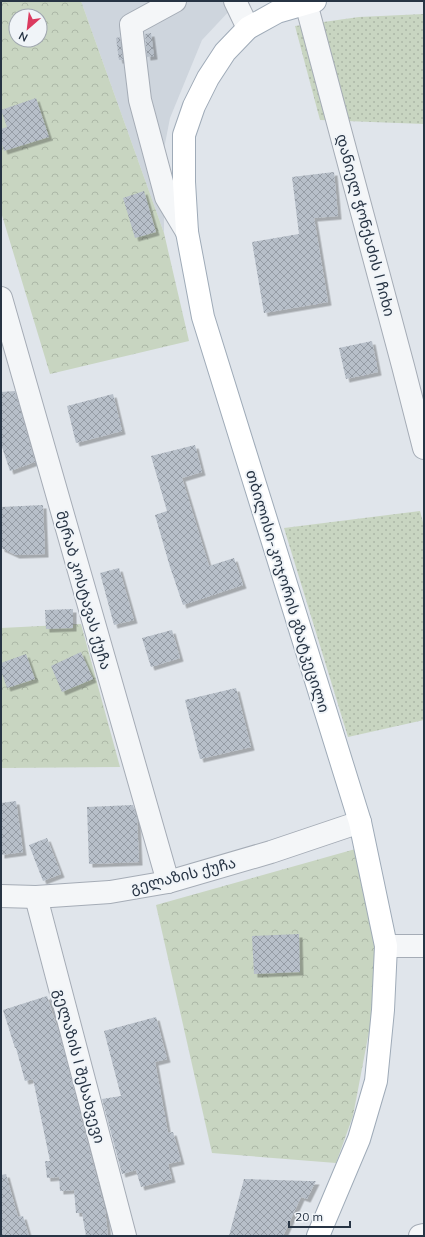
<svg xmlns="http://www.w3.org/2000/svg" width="425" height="1237" viewBox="0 0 425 1237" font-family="Mulish,'Noto Sans Georgian',sans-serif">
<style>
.built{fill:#ced5dd}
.grass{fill:url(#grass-dots)}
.forest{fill:url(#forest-crowns);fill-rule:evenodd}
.building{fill:url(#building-cross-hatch);filter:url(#shadow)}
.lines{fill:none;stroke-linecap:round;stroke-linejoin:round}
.minor-casing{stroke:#a5acb6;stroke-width:24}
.major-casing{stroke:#9fabb8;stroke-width:24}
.minor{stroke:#f4f6f8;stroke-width:22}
.major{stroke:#fff;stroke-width:22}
.labels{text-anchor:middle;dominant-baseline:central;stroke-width:4;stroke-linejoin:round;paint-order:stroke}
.street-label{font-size:15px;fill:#273444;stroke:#f0f4f8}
</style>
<defs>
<pattern id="grass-dots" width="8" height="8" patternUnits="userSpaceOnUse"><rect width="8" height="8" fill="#c8d5c1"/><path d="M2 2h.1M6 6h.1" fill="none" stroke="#acb7a7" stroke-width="1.8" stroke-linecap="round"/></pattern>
<pattern id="forest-crowns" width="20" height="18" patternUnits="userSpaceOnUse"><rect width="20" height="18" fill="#c8d5c1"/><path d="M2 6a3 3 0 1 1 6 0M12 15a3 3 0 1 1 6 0" fill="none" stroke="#acb7a7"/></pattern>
<pattern id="building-cross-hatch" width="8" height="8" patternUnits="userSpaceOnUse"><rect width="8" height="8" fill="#b7bfc9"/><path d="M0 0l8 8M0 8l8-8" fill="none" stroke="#959ca5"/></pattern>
<filter id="shadow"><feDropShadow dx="3.5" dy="3.5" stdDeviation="0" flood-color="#0004"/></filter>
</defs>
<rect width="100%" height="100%" fill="#e0e5eb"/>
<!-- built -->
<polygon class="built" points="81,1 231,1 232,8 202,40 170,118 164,149 164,233"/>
<!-- grass -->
<g class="grass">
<polygon points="424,14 424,124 320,120 295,26 359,17"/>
<polygon points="420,511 424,526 424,720 348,737 284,528"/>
</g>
<!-- forest -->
<g class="forest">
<path d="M1 1H81L164 233 189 341 50 374 1 212ZM16 16H40V40H16Z"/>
<polygon points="81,624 120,767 1,768 1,628"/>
<polygon points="359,848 378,928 371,1021 353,1116 336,1163 212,1153 156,905"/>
</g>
<!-- building -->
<g class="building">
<polygon points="151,33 154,56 147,57 145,34"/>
<polygon points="120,37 123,60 119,60 116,38"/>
<polygon points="36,98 49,137 4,151 1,141 1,129 7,127 1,110"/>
<polygon points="334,172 338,216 314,218 328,302 264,313 252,242 299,234 292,177"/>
<polygon points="144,191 156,232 135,238 123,198"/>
<polygon points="372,341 378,372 346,379 339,348"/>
<polygon points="15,391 35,462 10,471 1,444 1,392"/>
<polygon points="113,394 122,431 76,443 67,406"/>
<polygon points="195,445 202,472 182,478 209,566 234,558 243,585 183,605 170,567 155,515 167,511 151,456"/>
<polygon points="43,505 45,554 16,555 1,548 1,507"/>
<polygon points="119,568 134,620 114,625 100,573"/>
<polygon points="73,609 73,628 46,629 45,610"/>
<polygon points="172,630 180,658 151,667 142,638"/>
<polygon points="81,652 93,679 62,692 51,666"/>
<polygon points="26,654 35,679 7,688 1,671 1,663"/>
<polygon points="236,688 251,747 200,759 185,700"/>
<polygon points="16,801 23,852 1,855 1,803"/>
<polygon points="133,805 137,818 139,862 89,864 87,807"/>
<polygon points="47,838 61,874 43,881 29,845"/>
<polygon points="299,934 300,972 254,974 252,936"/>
<polygon points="47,996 60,1036 105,1210 108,1236 86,1236 82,1213 76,1213 74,1190 60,1191 59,1177 47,1178 45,1161 50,1161 33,1079 25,1081 16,1048 15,1048 3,1010"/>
<polygon points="156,1017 167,1059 155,1062 168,1133 173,1132 181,1161 168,1164 172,1179 141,1187 136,1170 122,1174 102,1099 121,1096 104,1031"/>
<polygon points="6,1174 18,1217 23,1216 29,1236 1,1236 1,1175"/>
<polygon points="244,1179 309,1181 316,1181 307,1199 301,1197 283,1236 229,1236"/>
</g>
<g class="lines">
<defs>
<g id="minor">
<polyline points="175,1 131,25 140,100 166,197 187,232"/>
<polyline points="235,1 248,28"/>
<polyline points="306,3 403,366 424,448"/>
<polyline points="1,298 168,882"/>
<polyline points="1,896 36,897 110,892 168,882 271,852 360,822"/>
<polyline points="36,897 125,1236"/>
<polyline points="386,946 424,946"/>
<polyline points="420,1236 424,1235"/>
</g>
<polyline id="major" points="315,1 277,12 248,28 225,52 208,78 194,106 184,135 184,182 187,232 203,317 360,822 386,946 383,1010 376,1081 359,1139 318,1236"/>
</defs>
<!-- minor casing -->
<use href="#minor" class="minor-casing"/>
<!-- major casing -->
<use href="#major" class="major-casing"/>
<!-- minor -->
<use href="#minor" class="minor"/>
<!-- major -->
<use href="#major" class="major"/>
</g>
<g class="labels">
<!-- street labels -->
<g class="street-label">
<text transform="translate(366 225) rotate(75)">დანიელ ჭონქაძის I ჩიხი</text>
<text transform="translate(84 590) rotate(74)">მერაბ კოსტავას ქუჩა</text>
<text transform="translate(288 591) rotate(73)">თბილისი-კოჯორის გზატკეცილი</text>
<text transform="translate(183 875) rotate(-14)">გელაზის ქუჩა</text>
<text transform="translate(80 1066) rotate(75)">გელაზის I შესახვევი</text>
</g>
</g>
<!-- border -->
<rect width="425" height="1237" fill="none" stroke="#273444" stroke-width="4"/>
<!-- north arrow -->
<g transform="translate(28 28) rotate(208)"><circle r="19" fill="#f0f4f8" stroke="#a0a7b0"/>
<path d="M0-3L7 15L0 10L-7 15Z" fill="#db3a5f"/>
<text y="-6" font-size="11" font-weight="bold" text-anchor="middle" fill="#273444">N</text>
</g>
<!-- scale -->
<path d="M289 1221v6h61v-6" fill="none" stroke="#273444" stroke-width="2"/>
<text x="295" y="1221" font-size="12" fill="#273444" stroke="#f0f4f8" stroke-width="3" paint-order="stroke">20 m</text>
</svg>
